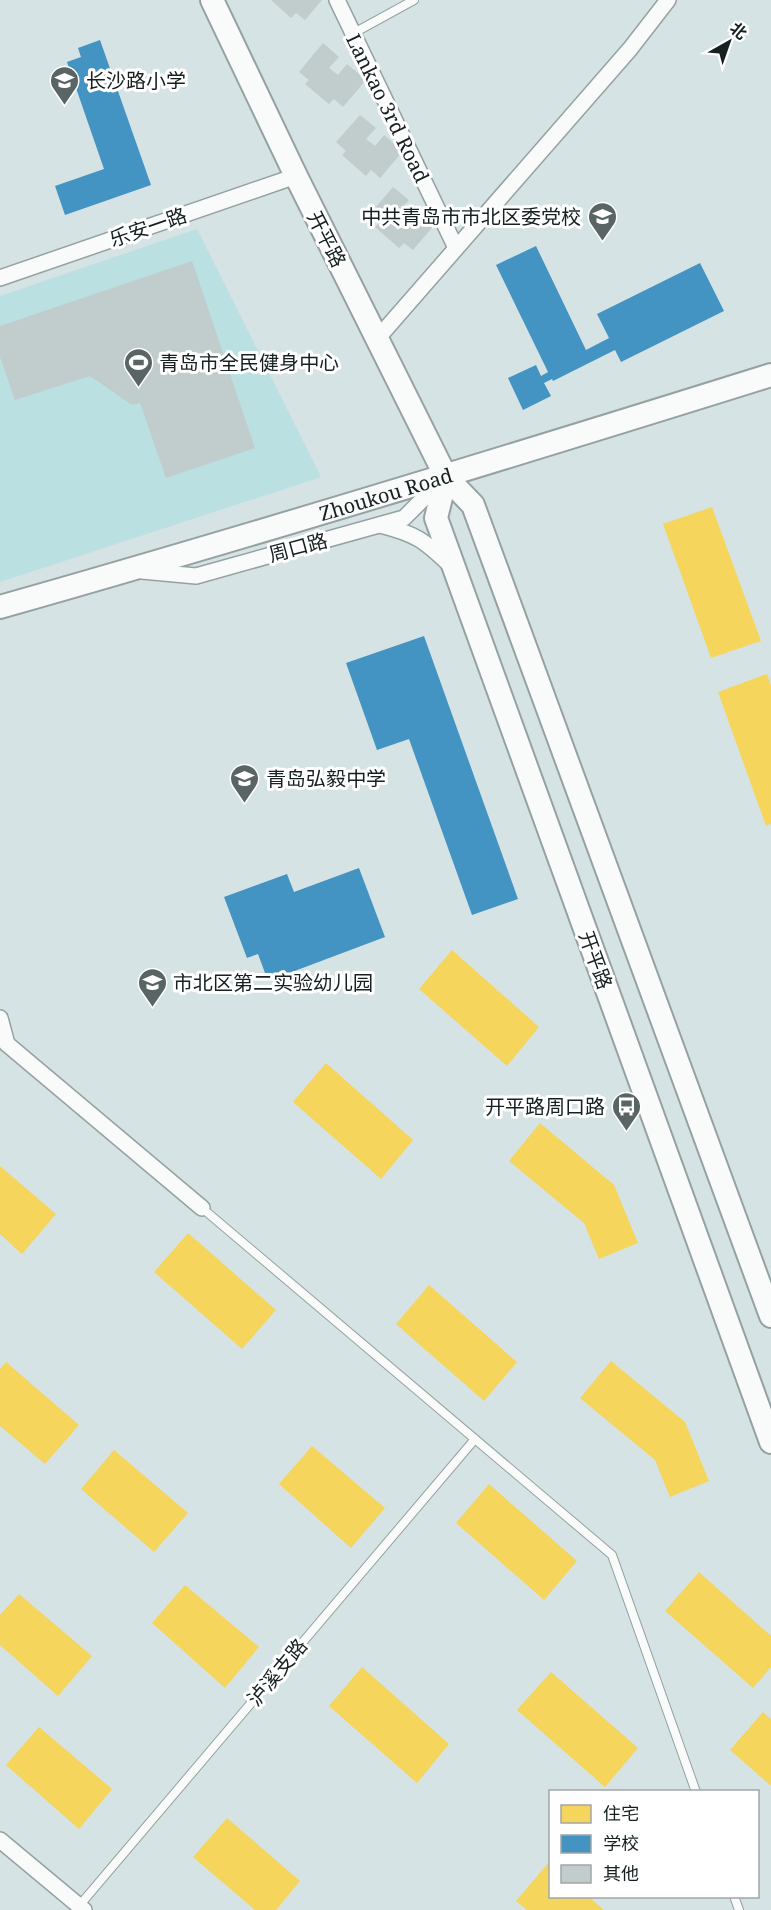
<svg xmlns="http://www.w3.org/2000/svg" width="771" height="1910" viewBox="0 0 771 1910" font-family="'Noto Serif','Noto Sans SC',serif">
<style>
.green{fill:#bbe0e1}
.homes{fill:#f6d55c}
.schools{fill:#4393c3}
.building{fill:#c1cccc}
.lines{fill:none;stroke-linecap:round;stroke-linejoin:round}
.lane-casing{stroke:#96a1a1;stroke-width:10}
.street-casing{stroke:#96a1a1;stroke-width:18}
.secondary-casing{stroke:#96a1a1;stroke-width:26}
.lane{stroke:#f9fbfb;stroke-width:8}
.street{stroke:#f9fbfb;stroke-width:15}
.secondary{stroke:#f9fbfb;stroke-width:22}
.labels{text-anchor:middle;dominant-baseline:central;stroke-width:6;stroke-linejoin:round;paint-order:stroke}
.poi-label{font-size:20px;fill:#162020;stroke:#fff;text-anchor:start}
.street-label{font-size:20px;fill:#162020;stroke:#fff}
</style>
<rect width="100%" height="100%" fill="#d5e3e4"/>
<!-- green -->
<polygon class="green" points="197,229 321,477 0,582 0,296"/>
<!-- homes -->
<g class="homes">
<polygon points="712,507 761,641 711,658 663,524"/>
<polygon points="767,674 771,686 771,824 766,826 718,692"/>
<polygon points="452,950 539,1027 507,1066 419,989"/>
<polygon points="326,1063 413,1140 381,1179 293,1102"/>
<polygon points="540,1123 614,1185 638,1243 599,1259 584,1223 509,1161"/>
<polygon points="0,1166 56,1214 22,1254 0,1234"/>
<polygon points="188,1233 276,1310 242,1349 154,1272"/>
<polygon points="429,1285 517,1362 484,1401 396,1324"/>
<polygon points="611,1361 685,1422 709,1481 670,1497 655,1460 580,1398"/>
<polygon points="6,1362 79,1425 45,1464 0,1426 0,1369"/>
<polygon points="312,1446 385,1508 351,1548 279,1484"/>
<polygon points="114,1450 188,1513 154,1552 81,1489"/>
<polygon points="489,1484 577,1561 544,1600 456,1523"/>
<polygon points="699,1572 771,1636 771,1667 753,1688 665,1611"/>
<polygon points="185,1585 259,1647 225,1688 152,1623"/>
<polygon points="19,1594 92,1656 58,1696 0,1645 0,1615"/>
<polygon points="362,1667 449,1744 417,1783 329,1706"/>
<polygon points="551,1672 638,1748 605,1787 517,1710"/>
<polygon points="763,1712 771,1719 771,1786 730,1750"/>
<polygon points="39,1727 112,1789 79,1829 6,1765"/>
<polygon points="227,1818 300,1881 276,1910 255,1910 193,1857"/>
<polygon points="549,1862 550,1896 588,1896 604,1910 527,1910 516,1901"/>
</g>
<!-- schools -->
<g class="schools">
<polygon points="100,40 151,185 65,215 55,186 104,169 67,62 81,57 78,48"/>
<polygon points="536,246 586,350 609,338 597,314 700,263 724,311 621,362 615,350 553,381 552,379 544,383 551,396 523,410 508,378 536,365 541,376 548,372 496,265"/>
<polygon points="424,636 518,899 472,915 409,739 377,750 346,663"/>
<polygon points="359,868 385,937 268,981 258,954 247,958 224,897 287,874 294,892"/>
</g>
<!-- building -->
<g class="building">
<polygon points="271,0 322,0 305,20 296,13 291,18"/>
<polygon points="323,43 339,57 329,68 338,75 347,64 366,80 343,107 334,99 329,104 305,84 309,80 299,72"/>
<polygon points="360,115 376,128 366,139 375,146 384,135 403,151 380,178 371,170 366,176 342,155 346,151 336,142"/>
<polygon points="393,187 409,200 399,211 408,218 417,207 436,223 413,250 404,243 399,248 375,227 379,223 369,215"/>
<polygon points="192,261 255,448 166,478 140,403 132,405 90,376 15,400 0,357 0,326"/>
</g>
<g class="lines">
<defs>
<g id="lane">
<polyline points="352,34 414,0"/>
<polyline points="202,1208 612,1555 696,1792"/>
<polyline points="734,1896 739,1910"/>
<polyline points="79,1906 475,1439"/>
</g>
<g id="street">
<polyline points="337,0 456,248"/>
<polyline points="0,278 296,176"/>
<polyline points="377,339 630,49 668,0"/>
<path d="M380 525C416 534 424 540 451 566"/>
<polyline points="142,571 196,576 404,518 444,478"/>
<polyline points="0,1018 7,1044"/>
<polyline points="7,1044 202,1208"/>
<polyline points="0,1840 84,1910"/>
</g>
<g id="secondary">
<polyline points="212,0 296,176 446,477 473,505 771,1316"/>
<polyline points="446,477 436,518 771,1442"/>
<path id="s1" d="M0 607C258 534 515 455 771 375"/>
</g>
</defs>
<!-- lane casing -->
<use href="#lane" class="lane-casing"/>
<!-- street casing -->
<use href="#street" class="street-casing"/>
<!-- secondary casing -->
<use href="#secondary" class="secondary-casing"/>
<!-- lane -->
<use href="#lane" class="lane"/>
<!-- street -->
<use href="#street" class="street"/>
<!-- secondary -->
<use href="#secondary" class="secondary"/>
</g>
<!-- icons -->
<defs>
<symbol id="school-pin" viewBox="-11 -11 22 30"><path d="M0 17L-7.5 6A9.5 9.5 0 1 1 7.5 6Z" fill="#596465" stroke="#fff"/><path d="M0-5L7-2L0 1L-7-2ZM-4 1L0 2.5L4 1V4Q0 6-4 4Z" fill="#fff"/></symbol>
<symbol id="university-pin" viewBox="-11 -11 22 30"><path d="M0 17L-7.5 6A9.5 9.5 0 1 1 7.5 6Z" fill="#596465" stroke="#fff"/><path d="M0-5L7-2L0 1L-7-2ZM-4 1L0 2.5L4 1V4Q0 6-4 4Z" fill="#fff"/></symbol>
<symbol id="stadium-pin" viewBox="-11 -11 22 30"><path d="M0 17L-7.5 6A9.5 9.5 0 1 1 7.5 6Z" fill="#596465" stroke="#fff"/><path d="M0-5a6.5 5 0 1 0 0 10a6.5 5 0 1 0 0-10ZM-3.5-1.8h7v3.6h-7Z" fill="#fff"/></symbol>
<symbol id="bus-pin" viewBox="-11 -11 22 30"><path d="M0 17L-7.5 6A9.5 9.5 0 1 1 7.5 6Z" fill="#596465" stroke="#fff"/><path d="M-5-6H5V4H4V6H2V4H-2V6H-4V4H-5ZM-3.5-4V0h7V-4ZM-3.5 1.2v1.5H-2V1.2ZM2 1.2v1.5H3.5V1.2Z" fill="#fff"/></symbol>
</defs>
<g fill-rule="evenodd">
<use href="#school-pin" x="48" y="64" width="33" height="45"/>
<use href="#university-pin" x="586" y="200" width="33" height="45"/>
<use href="#stadium-pin" x="122" y="346" width="33" height="45"/>
<use href="#school-pin" x="228" y="762" width="33" height="45"/>
<use href="#school-pin" x="136" y="966" width="33" height="45"/>
<use href="#bus-pin" x="610" y="1090" width="33" height="45"/>
</g>
<g class="labels">
<!-- poi labels -->
<g class="poi-label">
<text x="86" y="80">长沙路小学</text>
<text x="581" y="216" text-anchor="end">中共青岛市市北区委党校</text>
<text x="159" y="362">青岛市全民健身中心</text>
<text x="266" y="778">青岛弘毅中学</text>
<text x="173" y="982">市北区第二实验幼儿园</text>
<text x="605" y="1106" text-anchor="end">开平路周口路</text>
</g>
<!-- street labels -->
<g class="street-label">
<text transform="translate(388 108) rotate(64)">Lankao 3rd Road</text>
<text transform="translate(148 227) rotate(-19)">乐安一路</text>
<text transform="translate(327 239) rotate(63)">开平路</text>
<text stroke="none"><textPath href="#s1" startOffset="402">Zhoukou Road</textPath></text>
<text transform="translate(298 547) rotate(-15)">周口路</text>
<text transform="translate(596 960) rotate(70)">开平路</text>
<text transform="translate(277 1672) rotate(-50)">泸溪支路</text>
</g>
</g>
<!-- legend -->
<rect x="549" y="1790" width="210" height="108" fill="#ffffff" stroke="#a2a6a6" stroke-width="1.5"/>
<rect x="561" y="1805" width="30" height="18" fill="#f6d55c" stroke="#a2a6a6" stroke-width="1.5"/>
<text x="603" y="1820" font-size="18" fill="#162020">住宅</text>
<rect x="561" y="1835" width="30" height="18" fill="#4393c3" stroke="#a2a6a6" stroke-width="1.5"/>
<text x="603" y="1850" font-size="18" fill="#162020">学校</text>
<rect x="561" y="1865" width="30" height="18" fill="#c1cccc" stroke="#a2a6a6" stroke-width="1.5"/>
<text x="603" y="1880" font-size="18" fill="#162020">其他</text>
<!-- north arrow -->
<g transform="translate(729 42) rotate(40)" stroke="#ffffff" stroke-width="4.5" paint-order="stroke">
<path d="M0-4.5L10 22L0 15L-10 22Z" fill="#162020"/>
<text y="-9" font-size="16" font-weight="bold" text-anchor="middle" fill="#162020">北</text>
</g>
</svg>
